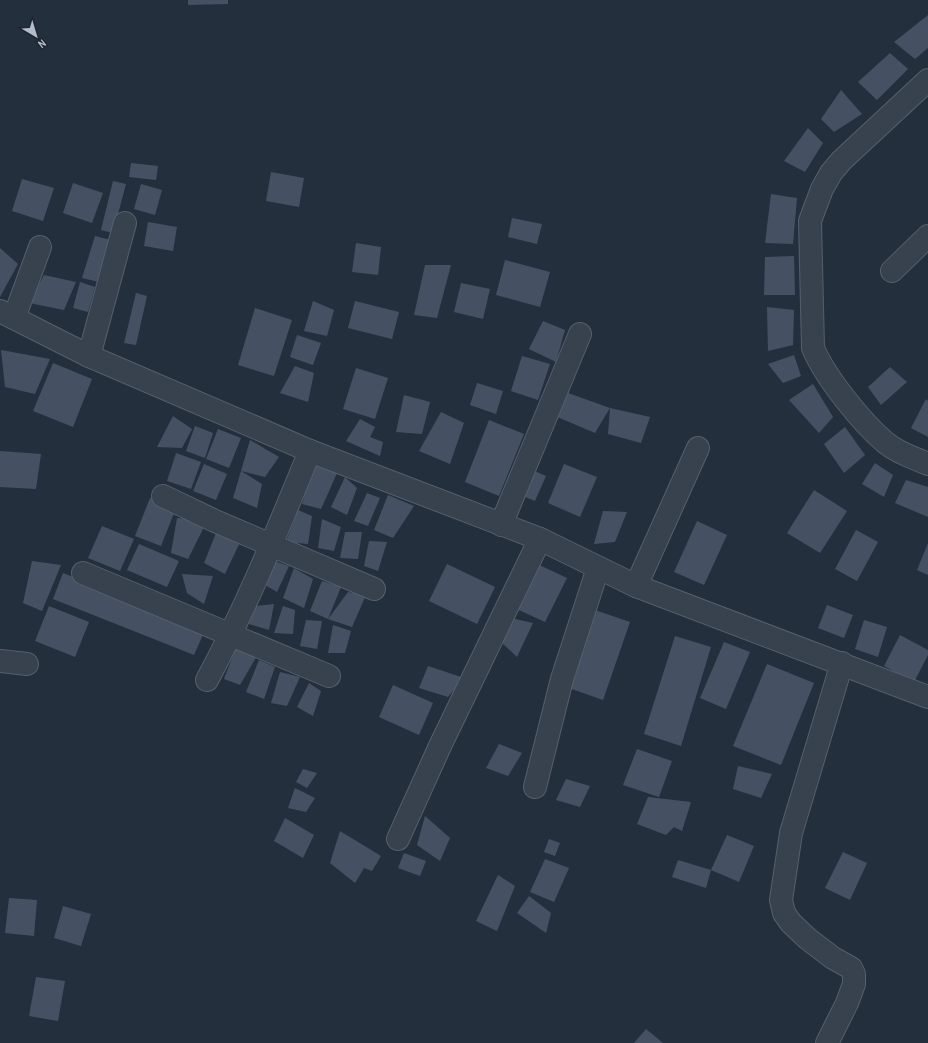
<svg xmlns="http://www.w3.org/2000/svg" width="928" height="1043" viewBox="0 0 928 1043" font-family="'Archivo Narrow',sans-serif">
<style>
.building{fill:#455162}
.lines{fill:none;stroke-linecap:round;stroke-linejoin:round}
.minor-casing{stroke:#565f6c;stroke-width:24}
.minor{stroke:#38414e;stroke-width:22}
</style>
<rect width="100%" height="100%" fill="#242f3e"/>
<!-- building -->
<g class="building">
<polygon points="188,0 228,0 228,4 188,5"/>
<polygon points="928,15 928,48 915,59 894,42"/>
<polygon points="890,53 908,69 877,100 858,82"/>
<polygon points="841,90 862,114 834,132 821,119"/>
<polygon points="808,128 823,143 805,172 784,161"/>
<polygon points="131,163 158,166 156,180 129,177"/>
<polygon points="271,172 304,178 299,207 266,201"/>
<polygon points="22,179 54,188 43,221 12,211"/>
<polygon points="113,181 126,184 113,233 101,230"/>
<polygon points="73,183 103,193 92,223 63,213"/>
<polygon points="141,184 162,190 155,215 134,209"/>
<polygon points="771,194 797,198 793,244 765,243"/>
<polygon points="512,218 542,224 537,244 508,237"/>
<polygon points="148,222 177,227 173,251 144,246"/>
<polygon points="95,236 111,240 99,282 82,278"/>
<polygon points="356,243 381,247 378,275 352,272"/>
<polygon points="0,248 18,264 0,297"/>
<polygon points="794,256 795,295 764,295 765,257"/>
<polygon points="505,260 550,272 540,307 496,295"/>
<polygon points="425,265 451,265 437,318 414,315"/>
<polygon points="44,275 76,282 64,310 29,303"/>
<polygon points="80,282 95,287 88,312 73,308"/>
<polygon points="461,283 490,289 483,319 454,312"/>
<polygon points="136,293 147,296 136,345 124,343"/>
<polygon points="313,301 334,310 327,336 304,331"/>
<polygon points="355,301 399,312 392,339 348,328"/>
<polygon points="767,307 794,310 793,345 768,351"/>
<polygon points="255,308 292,320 274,376 238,365"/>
<polygon points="543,321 565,330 556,362 529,349"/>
<polygon points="297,335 321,343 313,365 290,357"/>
<polygon points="1,350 50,359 35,394 5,387"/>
<polygon points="794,355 801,376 783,383 768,364"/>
<polygon points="522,356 550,364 538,400 511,391"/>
<polygon points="53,363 92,379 73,427 33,411"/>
<polygon points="295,366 314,373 308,402 280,393"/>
<polygon points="890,367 907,382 881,405 868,387"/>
<polygon points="356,368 388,378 375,419 343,409"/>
<polygon points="477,383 503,391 496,414 470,405"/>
<polygon points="813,384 833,417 819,433 789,400"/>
<polygon points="568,393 610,408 595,433 555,416"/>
<polygon points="404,395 430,402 422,434 396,432"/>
<polygon points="926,399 928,401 928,437 911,428"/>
<polygon points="610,408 650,417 641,443 608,434"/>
<polygon points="441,412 464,423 450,464 419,451"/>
<polygon points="173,416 192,429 182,448 157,447"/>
<polygon points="360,419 375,427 370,437 383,442 380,456 346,441"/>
<polygon points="489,420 524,434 499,496 465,482"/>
<polygon points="195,426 213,433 205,458 186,451"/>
<polygon points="845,427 865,455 844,473 824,444"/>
<polygon points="218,429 241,438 229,468 206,459"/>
<polygon points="250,440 279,457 265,477 241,471"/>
<polygon points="0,451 41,454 36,489 0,487"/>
<polygon points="176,453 201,462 191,489 167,481"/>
<polygon points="875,463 893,475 884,497 862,484"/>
<polygon points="204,464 227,474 216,500 193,491"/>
<polygon points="314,464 338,471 321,509 302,504"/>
<polygon points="564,464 597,477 580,517 548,503"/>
<polygon points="530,469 546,476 535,501 518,494"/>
<polygon points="241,471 262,484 257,508 233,498"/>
<polygon points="345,477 357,488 347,515 331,507"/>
<polygon points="906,480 928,487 928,517 895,503"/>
<polygon points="814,490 847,511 820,553 787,533"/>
<polygon points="367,493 380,498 368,526 354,521"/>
<polygon points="388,495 414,506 393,538 374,530"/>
<polygon points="150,498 176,508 161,546 135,536"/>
<polygon points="298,510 312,516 308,544 286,542"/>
<polygon points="603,511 627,512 615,542 594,544"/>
<polygon points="177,518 207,521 188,559 171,553"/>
<polygon points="322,519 341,527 334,551 318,548"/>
<polygon points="697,521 727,535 704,585 674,572"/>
<polygon points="102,526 134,539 120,571 88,558"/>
<polygon points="218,528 242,538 225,574 204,563"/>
<polygon points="856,530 878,542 857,581 835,569"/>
<polygon points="345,532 362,532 358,559 340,558"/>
<polygon points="369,541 387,542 378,571 364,566"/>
<polygon points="928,543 928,575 917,570"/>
<polygon points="139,544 179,561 167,587 127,570"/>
<polygon points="271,560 289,566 277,592 260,582"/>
<polygon points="32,561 61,565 42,611 23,603"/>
<polygon points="531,561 567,578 545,622 510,606"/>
<polygon points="447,564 495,587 477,624 429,601"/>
<polygon points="294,568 313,579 304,608 283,598"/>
<polygon points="63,573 205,630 194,655 53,599"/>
<polygon points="182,574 213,576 204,604 187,593"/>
<polygon points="322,581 341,587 328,619 348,592 366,595 352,627 328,619 310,611"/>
<polygon points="274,604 269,630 249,624 255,606"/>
<polygon points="827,605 853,615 844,638 818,628"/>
<polygon points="49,606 89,622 75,657 35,641"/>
<polygon points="283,606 295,610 293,634 274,633"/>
<polygon points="592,609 630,622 603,700 566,687"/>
<polygon points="511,618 533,623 517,657 502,643"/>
<polygon points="306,620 322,621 317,649 300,646"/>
<polygon points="864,620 887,627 878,657 855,649"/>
<polygon points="333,625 351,631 345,653 328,653"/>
<polygon points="900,635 928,650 928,655 914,682 884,666"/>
<polygon points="675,636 711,647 681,746 644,734"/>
<polygon points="724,642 750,652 726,709 700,698"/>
<polygon points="237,645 258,654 240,685 224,679"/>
<polygon points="259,660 275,667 264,699 246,692"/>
<polygon points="767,664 814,683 781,765 733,746"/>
<polygon points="428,666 464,678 448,697 419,688"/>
<polygon points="280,672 300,677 287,706 271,703"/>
<polygon points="309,683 321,691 313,716 297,707"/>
<polygon points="393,685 433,703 419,735 379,717"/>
<polygon points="499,744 522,753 508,776 486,768"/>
<polygon points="637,749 672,761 659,797 623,785"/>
<polygon points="738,766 772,774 761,798 733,789"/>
<polygon points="303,769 317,773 307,788 296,782"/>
<polygon points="566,779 590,786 580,807 556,800"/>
<polygon points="295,788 315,798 306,812 288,808"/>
<polygon points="648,797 691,802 682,831 674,827 666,835 637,824"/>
<polygon points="425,816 450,838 440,861 417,845"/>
<polygon points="285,818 314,835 303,858 274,841"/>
<polygon points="340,831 381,856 372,871 364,868 355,883 330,863"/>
<polygon points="727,835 754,846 739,882 711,870"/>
<polygon points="549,839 560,843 555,856 544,852"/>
<polygon points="843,852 867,863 850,900 825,888"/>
<polygon points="404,853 426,861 420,876 398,868"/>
<polygon points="545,859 569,868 554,902 530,892"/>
<polygon points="678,860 711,870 706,888 672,877"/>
<polygon points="498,875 515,886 497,931 476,921"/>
<polygon points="529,896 551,913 546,933 517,913"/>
<polygon points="9,898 37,900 34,936 5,933"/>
<polygon points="63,906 91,914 81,946 54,938"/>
<polygon points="36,977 65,981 58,1021 29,1016"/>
<polygon points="646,1029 663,1043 634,1043"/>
</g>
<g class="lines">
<defs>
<g id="minor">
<path d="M928 80 841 161 831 173 822 189 810 221 813 348C825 377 862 423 886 443 898 453 914 458 928 464"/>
<polyline points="892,271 928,236"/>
<polyline points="0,311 89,356 310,451 540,539 636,586 928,697"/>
<polyline points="14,318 40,247"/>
<polyline points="89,356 125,223"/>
<polyline points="163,496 215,521 374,589"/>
<polyline points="501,525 580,334"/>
<polyline points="83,573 329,676"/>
<polyline points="636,586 698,448"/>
<polyline points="0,661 27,664"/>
<path d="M207 680C247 606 278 529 310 451"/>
<polyline points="535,787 562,679 598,568"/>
<polyline points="398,839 440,746 540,539"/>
<polyline points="827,1043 847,1003 854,984 854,974 851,968 833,958 808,939 791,923 784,913 781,900 791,833 842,663"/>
</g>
</defs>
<!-- minor casing -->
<use href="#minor" class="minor-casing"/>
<!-- minor -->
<use href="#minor" class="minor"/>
</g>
<!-- north arrow -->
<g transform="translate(36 36) rotate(142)" stroke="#1d2633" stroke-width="3" paint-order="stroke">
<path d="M0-3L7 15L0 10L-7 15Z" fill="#b4bcc9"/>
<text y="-6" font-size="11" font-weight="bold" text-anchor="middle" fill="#b4bcc9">N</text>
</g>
</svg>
